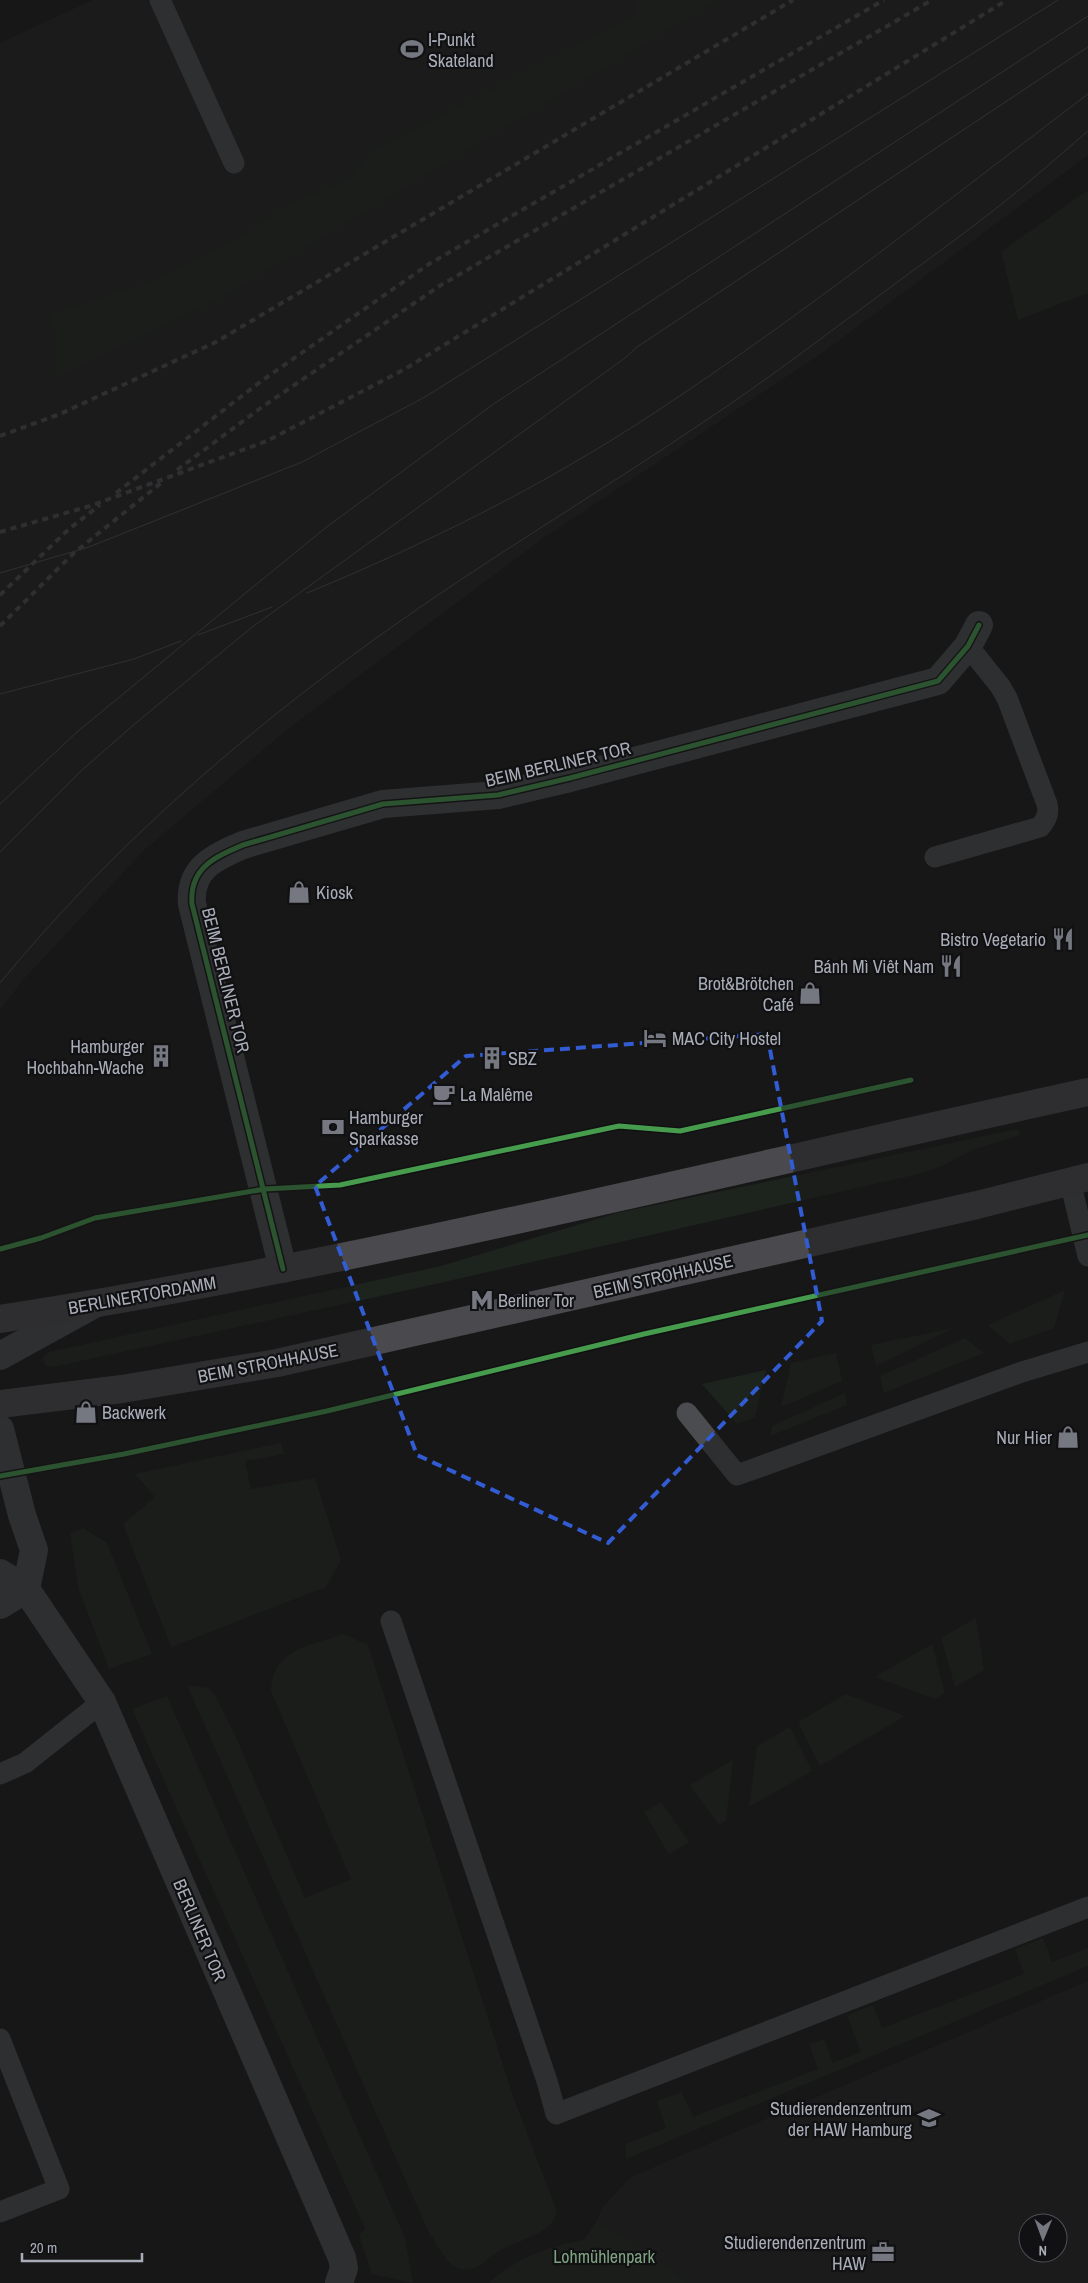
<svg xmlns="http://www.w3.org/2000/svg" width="1088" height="2283" viewBox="0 0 1088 2283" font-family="'Archivo Narrow',sans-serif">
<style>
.built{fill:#212123;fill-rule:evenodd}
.green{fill:#1d241e}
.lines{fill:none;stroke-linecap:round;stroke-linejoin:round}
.lane{stroke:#4b4c50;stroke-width:21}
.street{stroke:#4b4c50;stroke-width:28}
.secondary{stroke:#4a4a4e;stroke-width:28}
.tram{stroke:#4b4c4f;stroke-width:1}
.rail{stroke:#4b4c4f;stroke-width:4;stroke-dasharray:6 5;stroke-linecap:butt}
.cycleway-casing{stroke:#111113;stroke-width:8}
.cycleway{stroke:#469c4c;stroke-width:5}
.marked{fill:none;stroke:#325cd3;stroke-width:4;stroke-dasharray:10 6;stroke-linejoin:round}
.labels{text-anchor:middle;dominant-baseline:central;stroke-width:4.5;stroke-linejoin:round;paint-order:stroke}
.poi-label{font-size:18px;fill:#a8adb8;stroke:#111113;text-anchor:start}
.street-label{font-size:18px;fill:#a8adb8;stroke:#111113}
.park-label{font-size:18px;fill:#7fa381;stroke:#111113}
</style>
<rect width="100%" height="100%" fill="#171717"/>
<!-- built -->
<g class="built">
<polygon points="93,0 1088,0 1088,155 822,353 545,537 290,727 144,850 23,980 0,1010 0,43"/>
<path d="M1088 1981V2283H686L658 2259 597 2221 603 2207 631 2177ZM1028 2223H1058V2253H1028Z"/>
</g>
<!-- green -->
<g class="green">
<polygon points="633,0 718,0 217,300 55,378 56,331 49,314 145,284 239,238 280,210 348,179 375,149 639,15"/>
<polygon points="1088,190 1088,293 1018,320 1001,252"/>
<polygon points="1018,1129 1020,1135 972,1150 940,1167 914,1175 422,1287 53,1367 45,1365 43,1358 49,1352 441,1266 617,1213"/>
<polygon points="1065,1290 1054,1328 1010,1344 988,1325"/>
<polygon points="953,1328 876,1366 871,1345"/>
<polygon points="965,1338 984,1353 884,1393 880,1376"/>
<polygon points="836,1353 842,1381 781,1407 791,1363"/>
<polygon points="766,1370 755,1417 737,1424 702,1384"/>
<polygon points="845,1393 847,1405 770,1436 772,1426"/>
<polygon points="281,1443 284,1454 245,1461 251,1489 315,1478 341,1560 326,1587 171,1647 123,1524 155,1497 135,1474"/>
<polygon points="83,1528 107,1543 152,1654 109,1669 79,1590 70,1534"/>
<polygon points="976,1618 984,1670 955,1687 941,1638"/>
<path d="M343 1634 368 1645 513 2096 557 2212C552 2235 515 2241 497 2252 489 2256 484 2264 475 2268 470 2270 462 2270 457 2268 445 2262 436 2242 428 2231L187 1685 208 1688 215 1695 235 1735 305 1898 351 1879 271 1691C272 1649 311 1646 343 1634Z"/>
<polygon points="932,1644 945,1693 935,1699 875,1677"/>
<polygon points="846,1694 905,1716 820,1766 798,1722"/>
<polygon points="167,1696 405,2238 413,2283 372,2274 359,2235 365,2228 132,1709"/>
<polygon points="790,1727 812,1771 749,1807 757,1746"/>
<polygon points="733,1760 726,1821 719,1825 690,1785"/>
<polygon points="661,1802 689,1842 669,1854 644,1812"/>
<polygon points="1043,1938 1052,1962 1088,1948 1088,1966 626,2159 626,2144 666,2128 657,2101 682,2092 693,2117 818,2069 809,2044 824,2039 833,2063 861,2052 847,2015 873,2005 882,2028 1024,1974 1015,1949"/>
<path d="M597 2221 658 2259 686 2283H489C516 2258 549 2246 584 2240Z"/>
</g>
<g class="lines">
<!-- lane -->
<g class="lane">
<polyline points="160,0 234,163"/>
<path d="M935 857 1040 827C1047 819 1049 813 1047 804L1007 698 1000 686 968 646"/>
<polyline points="1070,1181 1088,1256"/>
<polyline points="687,1413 737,1475 1022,1372 1088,1352"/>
<polyline points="391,1621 547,2081 556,2114 1088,1907"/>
<polyline points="0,1774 25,1763 102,1702"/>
<polyline points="0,2039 59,2189 0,2212"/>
</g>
<!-- street -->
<g class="street">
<path d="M283 1269 192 904C189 868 215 857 243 845L383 804 498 795 570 778 938 681 968 646 979 625"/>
<polyline points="0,1356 91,1306"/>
<polyline points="0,1429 22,1515 34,1550 26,1589"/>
<polyline points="0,1573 26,1589 102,1702 342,2258 344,2268 339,2283"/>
<polyline points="0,1605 26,1589"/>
</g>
<!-- secondary -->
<g class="secondary">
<path d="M0 1319C366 1262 726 1171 1088 1092"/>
<polyline points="0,1404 122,1389 277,1363 977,1205 1088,1177"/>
</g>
<!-- tram -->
<g class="tram">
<polyline points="0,573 89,547 302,462 425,397 1058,0"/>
<path d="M307 593C426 544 543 486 651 415 802 316 944 203 1088 94"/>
<polyline points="198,635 272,607"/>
<polyline points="0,694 134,659 181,641"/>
<polyline points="0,804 77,732 242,596 324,529 495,403 1088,16"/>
<polyline points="0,852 81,771 137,722 251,628 625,358 637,347 1088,47"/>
<path d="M0 983C109 850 240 736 379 636 485 560 597 494 705 421 761 384 815 343 869 303 913 270 959 238 1003 203 1032 180 1060 155 1088 131"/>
</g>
<!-- rail -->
<g class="rail">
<polyline points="0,436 60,414 216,342 793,0"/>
<polyline points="177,470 262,407 441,285 932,0"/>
<polyline points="116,493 260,382 429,264 884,0"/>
<polyline points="0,532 90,506 267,441 405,369 1007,0"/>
<polyline points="0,595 69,529 100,505"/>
<polyline points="0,626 74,553 161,483"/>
</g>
<defs>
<g id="cycleway">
<polyline points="0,1249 41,1238 95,1218 265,1189 340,1185 619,1126 680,1131 911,1080"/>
<path d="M283 1269 192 904C189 868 215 857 243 845L383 804 498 795 570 778 938 681 968 646 979 625"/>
<polyline points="0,1476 124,1454 327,1411 644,1334 1088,1235"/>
</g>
</defs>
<!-- cycleway casing -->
<use href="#cycleway" class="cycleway-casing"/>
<!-- cycleway -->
<use href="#cycleway" class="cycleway"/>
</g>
<!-- marked area -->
<path d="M0 0H1088V2283H0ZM767 1034 822 1321 608 1543 417 1455 315 1186 466 1056Z" fill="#171717" fill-opacity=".55" fill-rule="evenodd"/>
<path class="marked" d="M767 1034 822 1321 608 1543 417 1455 315 1186 466 1056Z"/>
<!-- icons -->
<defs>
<symbol id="stadium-bare" viewBox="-9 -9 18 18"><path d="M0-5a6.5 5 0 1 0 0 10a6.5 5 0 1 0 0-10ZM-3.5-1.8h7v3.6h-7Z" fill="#757880" stroke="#111113" stroke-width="2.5" paint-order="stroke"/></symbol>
<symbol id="shop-bare" viewBox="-9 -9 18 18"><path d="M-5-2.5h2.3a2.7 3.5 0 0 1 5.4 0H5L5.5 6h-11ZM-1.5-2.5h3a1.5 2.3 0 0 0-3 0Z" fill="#757880" stroke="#111113" stroke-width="2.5" paint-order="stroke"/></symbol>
<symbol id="restaurant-bare" viewBox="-9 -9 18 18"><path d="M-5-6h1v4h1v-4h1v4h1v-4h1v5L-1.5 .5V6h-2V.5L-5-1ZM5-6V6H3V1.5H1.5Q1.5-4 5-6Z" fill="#757880" stroke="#111113" stroke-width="2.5" paint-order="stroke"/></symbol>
<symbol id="hotel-bare" viewBox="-9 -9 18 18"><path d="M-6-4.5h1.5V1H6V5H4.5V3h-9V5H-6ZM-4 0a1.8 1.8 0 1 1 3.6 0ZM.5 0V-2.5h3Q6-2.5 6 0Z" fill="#757880" stroke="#111113" stroke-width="2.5" paint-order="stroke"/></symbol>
<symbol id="building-bare" viewBox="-9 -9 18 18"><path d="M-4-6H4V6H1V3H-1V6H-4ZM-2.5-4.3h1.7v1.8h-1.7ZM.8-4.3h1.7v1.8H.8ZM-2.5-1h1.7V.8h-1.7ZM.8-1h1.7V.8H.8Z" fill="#757880" stroke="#111113" stroke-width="2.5" paint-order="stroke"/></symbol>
<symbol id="cafe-bare" viewBox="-9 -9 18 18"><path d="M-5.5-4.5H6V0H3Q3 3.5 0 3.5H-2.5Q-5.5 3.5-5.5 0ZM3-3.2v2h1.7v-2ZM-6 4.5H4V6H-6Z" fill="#757880" stroke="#111113" stroke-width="2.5" paint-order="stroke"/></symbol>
<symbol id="bank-bare" viewBox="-9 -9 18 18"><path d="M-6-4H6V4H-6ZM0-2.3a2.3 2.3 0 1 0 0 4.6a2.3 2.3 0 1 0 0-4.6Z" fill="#757880" stroke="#111113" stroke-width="2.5" paint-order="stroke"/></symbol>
<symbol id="metro-bare" viewBox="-9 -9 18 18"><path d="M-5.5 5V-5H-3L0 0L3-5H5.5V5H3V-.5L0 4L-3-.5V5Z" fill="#757880" stroke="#111113" stroke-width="2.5" paint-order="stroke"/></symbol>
<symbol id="university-bare" viewBox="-9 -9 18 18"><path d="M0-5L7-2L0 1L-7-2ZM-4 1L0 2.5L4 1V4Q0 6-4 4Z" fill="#757880" stroke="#111113" stroke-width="2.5" paint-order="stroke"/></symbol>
<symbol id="office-bare" viewBox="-9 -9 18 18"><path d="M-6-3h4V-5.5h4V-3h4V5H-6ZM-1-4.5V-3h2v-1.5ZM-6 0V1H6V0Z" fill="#757880" stroke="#111113" stroke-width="2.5" paint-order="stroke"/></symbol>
</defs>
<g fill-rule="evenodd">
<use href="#stadium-bare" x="396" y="33" width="32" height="32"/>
<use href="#shop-bare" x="283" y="876" width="32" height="32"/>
<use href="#restaurant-bare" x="1047" y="923" width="32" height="32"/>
<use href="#restaurant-bare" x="935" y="950" width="32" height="32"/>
<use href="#shop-bare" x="794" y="977" width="32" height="32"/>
<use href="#hotel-bare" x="639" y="1022" width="32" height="32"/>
<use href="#building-bare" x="145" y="1040" width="32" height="32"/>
<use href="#building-bare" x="476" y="1042" width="32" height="32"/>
<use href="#cafe-bare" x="428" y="1078" width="32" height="32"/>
<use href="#bank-bare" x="317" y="1111" width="32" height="32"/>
<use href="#metro-bare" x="466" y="1284" width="32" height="32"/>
<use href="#shop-bare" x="70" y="1396" width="32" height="32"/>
<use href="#shop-bare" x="1052" y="1421" width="32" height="32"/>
<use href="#university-bare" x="913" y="2102" width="32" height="32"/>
<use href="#office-bare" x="867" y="2236" width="32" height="32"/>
</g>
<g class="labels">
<!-- poi labels -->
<g class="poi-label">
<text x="428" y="39">I-Punkt<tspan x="428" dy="21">Skateland</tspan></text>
<text x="316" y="892">Kiosk</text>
<text x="1046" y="939" text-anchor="end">Bistro Vegetario</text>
<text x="934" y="966" text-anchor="end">Bánh Mì Viêt Nam</text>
<text x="794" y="983" text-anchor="end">Brot&amp;Brötchen<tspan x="794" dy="21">Café</tspan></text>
<text x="672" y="1038">MAC City Hostel</text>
<text x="144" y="1046" text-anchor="end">Hamburger<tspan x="144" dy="21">Hochbahn-Wache</tspan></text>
<text x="508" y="1058">SBZ</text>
<text x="460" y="1094">La Malême</text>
<text x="349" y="1117">Hamburger<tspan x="349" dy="21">Sparkasse</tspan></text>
<text x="498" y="1300">Berliner Tor</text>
<text x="102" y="1412">Backwerk</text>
<text x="1052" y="1437" text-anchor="end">Nur Hier</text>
<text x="912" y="2108" text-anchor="end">Studierendenzentrum<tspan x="912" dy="21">der HAW Hamburg</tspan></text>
<text x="866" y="2242" text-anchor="end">Studierendenzentrum<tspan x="866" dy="21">HAW</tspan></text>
</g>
<!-- street labels -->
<g class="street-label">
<text transform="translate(558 764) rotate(-13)">BEIM BERLINER TOR</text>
<text transform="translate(226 980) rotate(76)">BEIM BERLINER TOR</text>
<text transform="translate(663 1276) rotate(-13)">BEIM STROHHAUSE</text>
<text transform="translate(142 1295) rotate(-10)">BERLINERTORDAMM</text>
<text transform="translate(268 1363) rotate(-11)">BEIM STROHHAUSE</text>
<text transform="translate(200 1930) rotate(67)">BERLINER TOR</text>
</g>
<!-- park labels -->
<g class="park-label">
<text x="604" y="2256">Lohmühlenpark</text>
</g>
</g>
<!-- north arrow -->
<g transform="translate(1043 2238) rotate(181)"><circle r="24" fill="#111113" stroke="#4d4f55"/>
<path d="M0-4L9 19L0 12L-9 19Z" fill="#757880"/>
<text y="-8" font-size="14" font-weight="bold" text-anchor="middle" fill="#a8adb8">N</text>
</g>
<!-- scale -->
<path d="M22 2253v8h120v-8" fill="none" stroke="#a8adb8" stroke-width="2.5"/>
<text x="30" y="2253" font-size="15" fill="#a8adb8" stroke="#111113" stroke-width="4" paint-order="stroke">20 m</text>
</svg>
